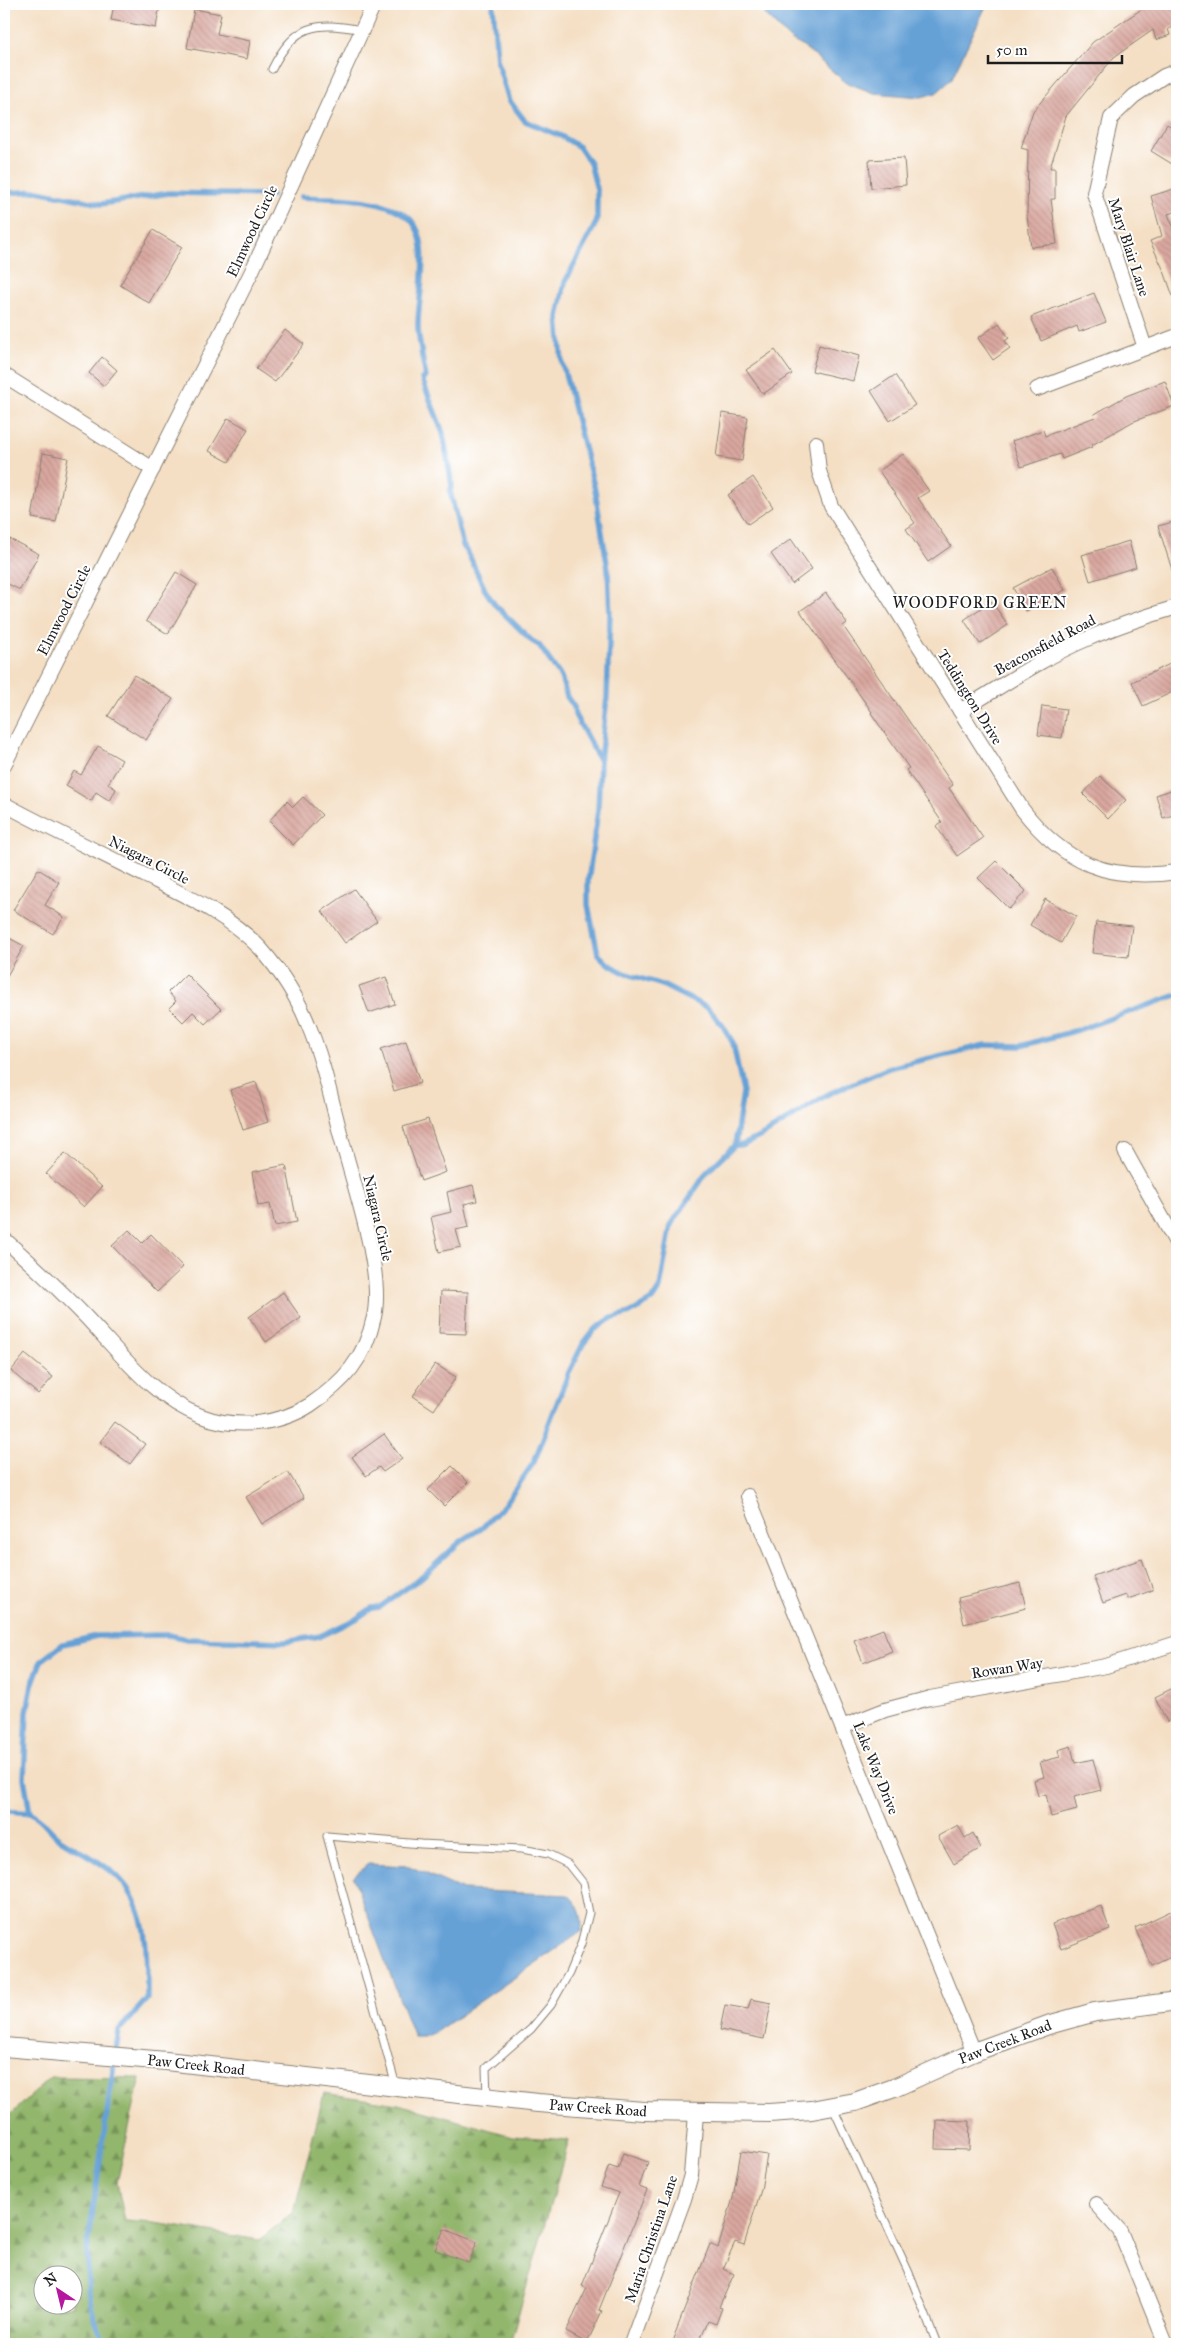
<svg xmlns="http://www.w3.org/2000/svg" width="1181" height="2348" viewBox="0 0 1181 2348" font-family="'IM FELL Great Primer',serif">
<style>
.forest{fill:url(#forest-firs);stroke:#576944;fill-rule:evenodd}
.water{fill:#66a1d6;stroke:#415e79}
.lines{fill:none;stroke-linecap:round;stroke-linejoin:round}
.stream{stroke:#66a1d6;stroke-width:5.5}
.building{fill:url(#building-back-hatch)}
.service-casing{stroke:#887e70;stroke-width:9}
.minor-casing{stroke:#887e70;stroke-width:16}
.tertiary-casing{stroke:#887e70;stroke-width:20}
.service{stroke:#fff;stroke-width:7}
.minor{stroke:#fff;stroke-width:14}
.tertiary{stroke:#fff;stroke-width:18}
.labels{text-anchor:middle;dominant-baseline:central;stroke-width:4;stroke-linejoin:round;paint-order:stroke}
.street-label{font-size:15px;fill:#1c1c1c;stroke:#fff}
.neighbourhood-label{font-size:16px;letter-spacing:1px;fill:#1c1c1c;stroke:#fff}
</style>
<defs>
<pattern id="forest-firs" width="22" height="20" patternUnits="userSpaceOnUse" patternTransform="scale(1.25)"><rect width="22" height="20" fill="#92b66c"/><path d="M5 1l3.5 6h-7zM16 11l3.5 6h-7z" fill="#769358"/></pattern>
<pattern id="building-back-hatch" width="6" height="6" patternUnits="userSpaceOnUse" patternTransform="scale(1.25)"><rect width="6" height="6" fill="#d9a79f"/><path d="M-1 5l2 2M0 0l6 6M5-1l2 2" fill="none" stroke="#ba8f88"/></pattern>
</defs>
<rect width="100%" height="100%" fill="#fff"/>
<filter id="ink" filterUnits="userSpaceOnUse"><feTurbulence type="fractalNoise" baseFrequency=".02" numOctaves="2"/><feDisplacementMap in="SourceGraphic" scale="10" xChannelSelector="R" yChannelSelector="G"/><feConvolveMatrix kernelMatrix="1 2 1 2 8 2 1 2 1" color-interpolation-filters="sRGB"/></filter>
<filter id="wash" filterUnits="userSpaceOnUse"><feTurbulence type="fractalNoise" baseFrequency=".0096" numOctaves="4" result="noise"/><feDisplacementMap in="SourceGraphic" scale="20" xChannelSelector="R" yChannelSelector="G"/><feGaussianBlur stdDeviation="1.12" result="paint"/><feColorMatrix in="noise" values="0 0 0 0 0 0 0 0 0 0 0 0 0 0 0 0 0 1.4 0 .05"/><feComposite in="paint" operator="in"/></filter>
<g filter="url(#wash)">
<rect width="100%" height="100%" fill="#f4dfc4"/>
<!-- forest -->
<path class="forest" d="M51 2077 140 2078 117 2183 125 2221 155 2223 259 2240 294 2212 324 2093 398 2104 512 2136 569 2140 510 2344H4V2121ZM42 2276H72V2306H42Z"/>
<!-- water -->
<g class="water">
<polygon points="758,4 987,4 951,80 936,93 921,97 874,93 845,82 804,47 791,40 762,12"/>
<path d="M368 1864 409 1866 463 1890 568 1895C579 1903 584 1918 581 1932L434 2033 423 2037H414L353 1877Z"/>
</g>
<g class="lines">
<!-- stream -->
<g class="stream">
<polyline points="4,193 38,191 101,204 169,193 272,195"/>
<path d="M301 197C333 199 374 196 402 213 437 232 417 295 418 328 419 344 423 361 426 377L422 379 443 433 452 486 450 491 463 546 467 551 485 590 495 605 532 641 539 645 561 677 567 697 574 707 575 715 600 761"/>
<polyline points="735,1145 743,1145 767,1133 828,1094 889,1068 985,1045 1021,1046 1078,1030 1177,995"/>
<path d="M4 1810C13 1813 23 1811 30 1813 42 1817 49 1831 59 1838 78 1851 100 1860 117 1876 150 1908 147 1957 147 1999L119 2030 87 2251 88 2290 94 2318 105 2344"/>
<polyline points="30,1813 24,1778 27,1712 32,1685 41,1661 63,1644 97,1636 169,1635 187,1639 285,1642 320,1636 356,1619 372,1608 380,1607 422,1577 460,1542 483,1527 506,1503 534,1462 569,1372 583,1344 594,1330 610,1319 630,1313 652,1300 660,1288 671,1225 707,1172 735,1145 743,1092 733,1043 723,1026 708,1008 662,985 624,973 607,963 598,954 588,905 588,881 598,810 600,761 607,697 610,615 608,569 595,490 562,362 558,317 565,282 597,221 597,190 590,163 579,147 561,136 525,121 509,100 497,61 493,4"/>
</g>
</g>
<g id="blocks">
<!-- building -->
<g class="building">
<polygon points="114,4 160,4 156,28 111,20"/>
<polygon points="1149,4 1177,4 1177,26 1168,29 1170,35 1156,40 1153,30 1114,57 1066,116 1050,168 1055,168 1055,199 1051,199 1057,244 1031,247 1027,216 1028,150 1021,148 1033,111 1093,42"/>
<polygon points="194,9 221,14 217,34 250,41 247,59 187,48"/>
<polygon points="1167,124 1177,130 1177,167 1151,151"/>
<polygon points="904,158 906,185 871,188 869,160"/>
<polygon points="1177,188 1177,211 1168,214 1177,236 1177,301 1175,302 1164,271 1150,241 1162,236 1151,196"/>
<polygon points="153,230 182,247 149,303 120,285"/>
<polygon points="1094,293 1106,322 1079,332 1077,326 1041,341 1031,317"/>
<polygon points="999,323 1009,338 1005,341 1010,348 993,360 978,338"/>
<polygon points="285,330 304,344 275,382 256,369"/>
<polygon points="819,345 859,356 853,381 812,371"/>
<polygon points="775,350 792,374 763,394 746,370"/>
<polygon points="102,357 117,370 104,386 89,373"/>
<polygon points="895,375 915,405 890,421 871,391"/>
<polygon points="1165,381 1174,406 1132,422 1092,445 1092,447 1062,459 1060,454 1021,467 1012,441 1043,430 1045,436 1095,417 1093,415 1126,396"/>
<polygon points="722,413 748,417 742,461 716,457"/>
<polygon points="228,418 248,429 229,462 209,451"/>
<polygon points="43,453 68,458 56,522 32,518"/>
<polygon points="903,454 929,491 918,498 951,546 928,562 906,529 915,523 879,471"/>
<polygon points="753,477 773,507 748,524 728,495"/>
<polygon points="1177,521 1177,575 1174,576 1158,526"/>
<polygon points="4,536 39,554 20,590 4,582"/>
<polygon points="791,539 812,569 792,584 771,554"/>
<polygon points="1129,541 1136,567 1090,581 1082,555"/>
<polygon points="1052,567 1065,590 1026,611 1013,588"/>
<polygon points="176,572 197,585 168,634 146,621"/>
<polygon points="826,593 847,623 843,626 953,785 949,788 983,838 957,856 936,826 942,822 906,770 909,768 871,713 872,712 800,611"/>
<polygon points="991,601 1008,625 980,644 964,620"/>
<polygon points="1172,663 1177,674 1177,690 1143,706 1132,682"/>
<polygon points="134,675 173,699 146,740 108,716"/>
<polygon points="1042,706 1066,709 1062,738 1038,735"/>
<polygon points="98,746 122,760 108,784 116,789 110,801 96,792 91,801 66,786 74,771 81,775"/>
<polygon points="1100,776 1126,800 1108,819 1083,794"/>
<polygon points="1177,788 1177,814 1163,818 1156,795"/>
<polygon points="303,797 322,815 293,845 269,821 287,801 293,807"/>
<polygon points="996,861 1026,891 1009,909 978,878"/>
<polygon points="38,869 59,882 45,905 64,917 53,934 13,910"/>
<polygon points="354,889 377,921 345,943 322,911"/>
<polygon points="1045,899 1076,916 1061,943 1030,925"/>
<polygon points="1096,922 1132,926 1128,957 1092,953"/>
<polygon points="4,935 24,946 4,981"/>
<polygon points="186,974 221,1009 205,1024 193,1012 183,1022 169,1008 176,1001 168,992"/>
<polygon points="386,977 395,1004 369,1013 359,986"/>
<polygon points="406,1041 420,1083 394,1091 381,1049"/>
<polygon points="256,1082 268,1122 243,1130 230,1090"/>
<polygon points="428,1119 446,1172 421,1181 403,1127"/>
<polygon points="65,1153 102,1187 84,1207 46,1174"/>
<polygon points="286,1165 297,1222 275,1226 270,1204 258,1206 252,1172"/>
<polygon points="473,1185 477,1201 464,1204 469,1227 456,1230 461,1247 439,1252 431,1217 451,1212 447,1192"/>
<polygon points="129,1230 142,1243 151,1234 183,1267 157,1292 112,1246"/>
<polygon points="441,1291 468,1292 466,1334 439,1333"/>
<polygon points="283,1292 301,1318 266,1342 249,1317"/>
<polygon points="25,1354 53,1377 38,1394 11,1371"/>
<polygon points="435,1364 456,1377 434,1410 413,1396"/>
<polygon points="115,1422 145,1444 130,1464 100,1442"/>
<polygon points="384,1434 402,1459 383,1472 379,1467 366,1476 352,1457"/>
<polygon points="452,1466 468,1482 444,1506 428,1490"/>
<polygon points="288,1472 304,1498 262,1524 246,1497"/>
<polygon points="1142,1559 1153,1590 1128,1599 1126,1595 1103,1603 1093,1576"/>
<polygon points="1020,1583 1026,1608 964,1624 958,1598"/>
<polygon points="883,1629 892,1651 863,1663 854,1640"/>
<polygon points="1177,1686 1177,1716 1167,1722 1155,1697"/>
<polygon points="1071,1746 1075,1763 1093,1759 1101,1790 1074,1797 1077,1810 1051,1817 1046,1794 1038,1796 1034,1780 1044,1777 1040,1762 1060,1757 1058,1750"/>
<polygon points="958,1825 965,1838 973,1833 981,1848 954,1864 938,1836"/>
<polygon points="1101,1906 1110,1930 1061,1949 1052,1924"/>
<polygon points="1177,1908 1177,1954 1152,1966 1135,1928"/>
<polygon points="751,1999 771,2003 764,2039 720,2030 725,2005 748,2009"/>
<polygon points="937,2120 970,2121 969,2150 936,2149"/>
<polygon points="741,2151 767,2155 761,2190 744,2245 735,2242 723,2269 734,2274 719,2307 722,2308 716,2324 708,2321 698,2344 671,2344 710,2244 718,2248 733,2198"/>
<polygon points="623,2153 648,2162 639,2187 647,2190 599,2310 602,2311 587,2343 566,2332 587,2288 582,2286 619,2193 601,2187 609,2166 618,2169"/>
<polygon points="444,2229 477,2242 469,2263 435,2250"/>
</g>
</g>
</g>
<g filter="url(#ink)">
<use href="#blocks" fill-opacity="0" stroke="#887e70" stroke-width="1"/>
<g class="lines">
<defs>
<g id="service">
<path d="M272 69C294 24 316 21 362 30"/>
<polyline points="396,2086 327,1836 421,1844 522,1849 548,1854 568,1864 583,1883 589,1913 581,1944 569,1973 551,2005 531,2029 486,2068 487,2097"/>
<polyline points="833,2108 909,2273 937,2344"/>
</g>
<g id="minor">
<polyline points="1145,348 1094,193 1111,118 1134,96 1164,76 1177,71"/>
<polyline points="4,375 153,469"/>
<polyline points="1037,389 1177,336"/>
<path d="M816 443 819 471 831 506 1022 809C1064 864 1110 882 1177 872"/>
<path d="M960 711C1002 686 1042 658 1087 639 1116 626 1147 616 1177 607"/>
<polyline points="4,765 251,273 374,4"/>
<path d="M4 804C50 829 99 852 146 876 186 896 230 916 261 949 281 972 297 996 308 1024 324 1062 332 1104 343 1144 355 1189 384 1273 374 1317 365 1359 344 1382 310 1405 279 1425 235 1429 201 1416 153 1398 120 1353 86 1317 59 1289 32 1264 4 1239"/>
<polyline points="1125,1151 1177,1244"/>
<polyline points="748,1496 974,2052"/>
<polyline points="842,1727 885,1710 930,1698 1106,1666 1177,1643"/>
<polyline points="1096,2204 1120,2231 1166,2344"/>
<polyline points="631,2344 684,2199 691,2175 696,2114"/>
</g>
<polyline id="tertiary" points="4,2047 166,2061 538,2103 644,2111 769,2113 812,2110 855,2102 894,2088 974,2052 1048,2025 1095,2012 1177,2001"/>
</defs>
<!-- service casing -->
<use href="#service" class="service-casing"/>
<!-- minor casing -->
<use href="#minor" class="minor-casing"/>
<!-- tertiary casing -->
<use href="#tertiary" class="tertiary-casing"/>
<!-- service -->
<use href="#service" class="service"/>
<!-- minor -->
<use href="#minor" class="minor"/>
<!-- tertiary -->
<use href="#tertiary" class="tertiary"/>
</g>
</g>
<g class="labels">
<!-- street labels -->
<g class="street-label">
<text transform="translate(252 231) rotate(-65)">Elmwood Circle</text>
<text transform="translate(1129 247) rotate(72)">Mary Blair Lane</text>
<text transform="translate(64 610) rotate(-63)">Elmwood Circle</text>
<text transform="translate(1045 645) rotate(-28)">Beaconsfield Road</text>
<text transform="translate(970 697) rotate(58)">Teddington Drive</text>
<text transform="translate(149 860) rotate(27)">Niagara Circle</text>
<text transform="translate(378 1218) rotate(77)">Niagara Circle</text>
<text transform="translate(1007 1668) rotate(-9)">Rowan Way</text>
<text transform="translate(876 1768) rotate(68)">Lake Way Drive</text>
<text transform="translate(1005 2042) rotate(-21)">Paw Creek Road</text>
<text transform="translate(196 2065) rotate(6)">Paw Creek Road</text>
<text transform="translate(598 2108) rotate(4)">Paw Creek Road</text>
<text transform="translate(651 2239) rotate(-71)">Maria Christina Lane</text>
</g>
<!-- neighbourhood labels -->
<g class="neighbourhood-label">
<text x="980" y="602">WOODFORD GREEN</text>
</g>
</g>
<!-- margin -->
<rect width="1181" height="2348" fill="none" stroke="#fff" stroke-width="20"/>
<!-- north arrow -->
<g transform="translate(58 2290) rotate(325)"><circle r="24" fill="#ffffff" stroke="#a4a4a4"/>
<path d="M0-4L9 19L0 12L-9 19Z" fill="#b5179e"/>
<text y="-8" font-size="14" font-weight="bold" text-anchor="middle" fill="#1c1c1c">N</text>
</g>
<!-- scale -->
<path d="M988 55v8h134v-8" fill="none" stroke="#1c1c1c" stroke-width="2.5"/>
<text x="996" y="55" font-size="15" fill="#1c1c1c" stroke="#ffffff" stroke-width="4" paint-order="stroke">50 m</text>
</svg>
